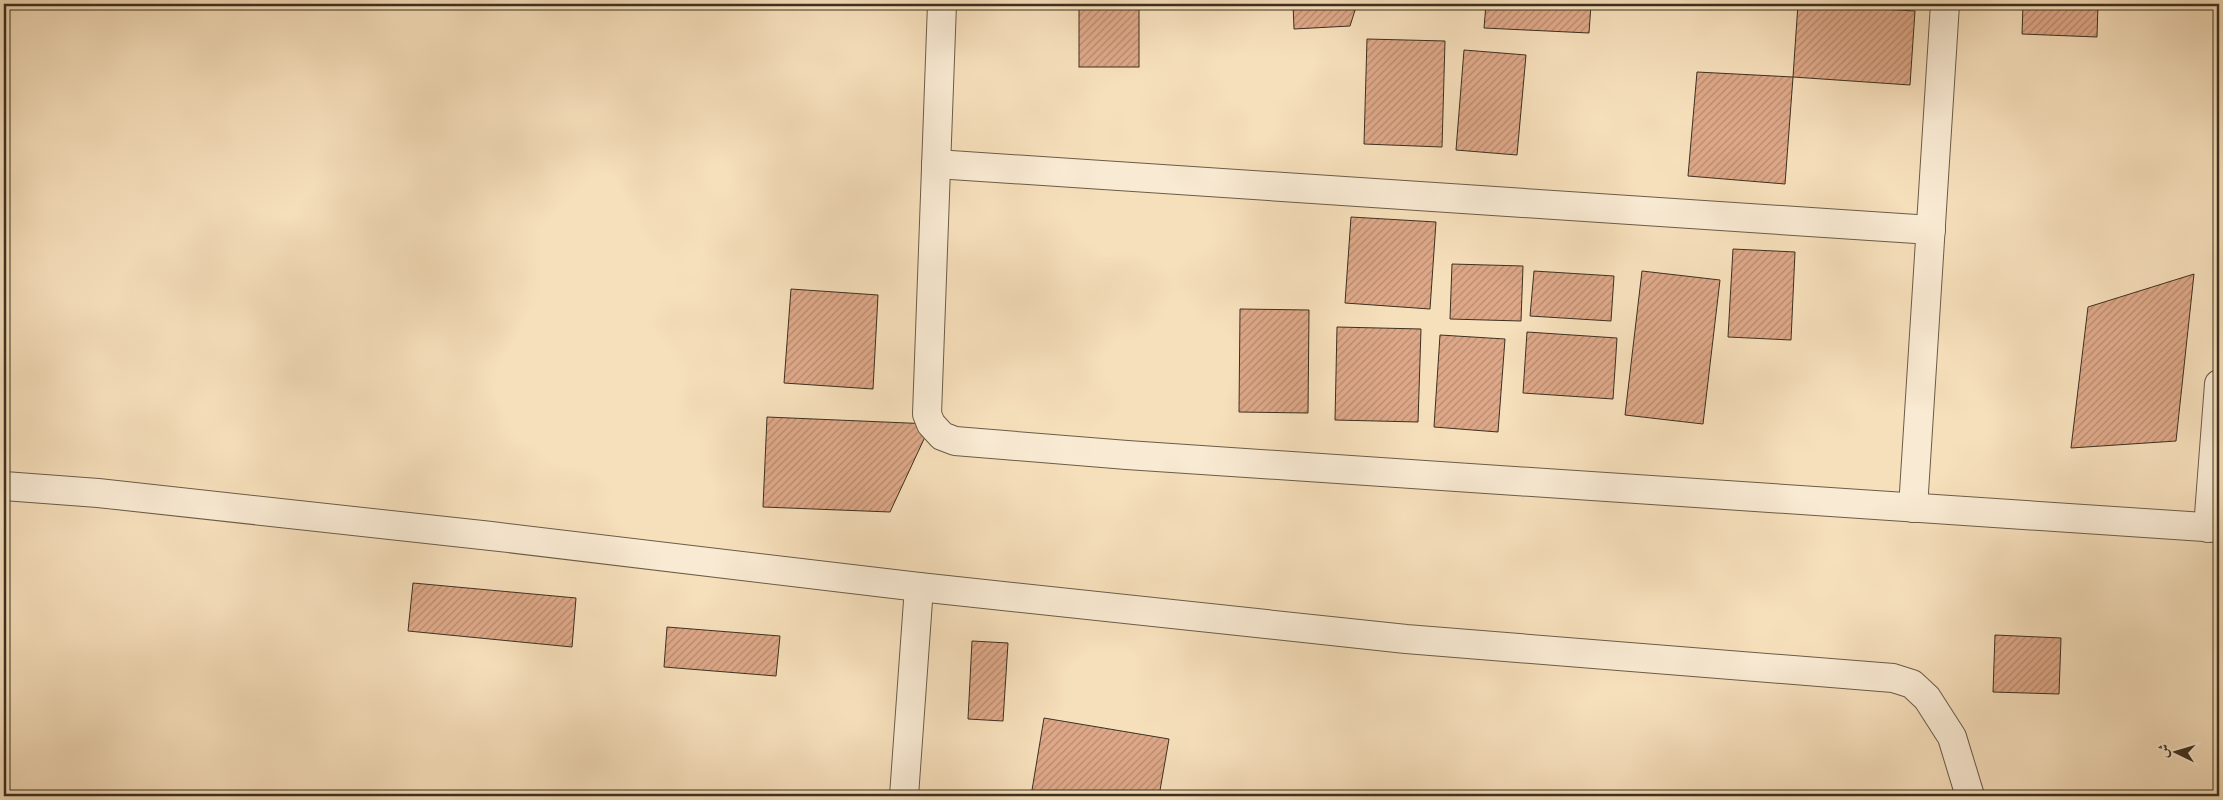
<svg xmlns="http://www.w3.org/2000/svg" width="2223" height="800" viewBox="0 0 2223 800" font-family="'Libre Bodoni',Amiri,serif">
<style>
.building{fill:url(#building-hatch);stroke:#3d3020}
.lines{fill:none;stroke-linecap:round;stroke-linejoin:round}
.minor-casing{stroke:#6b5c47;stroke-width:30}
.minor{stroke:#f9ead3;stroke-width:28}
</style>
<defs>
<pattern id="building-hatch" width="6" height="6" patternUnits="userSpaceOnUse" patternTransform="scale(1.25)"><rect width="6" height="6" fill="#dea888"/><path d="M-1 1l2-2M0 6l6-6M5 7l2-2" fill="none" stroke="#b5896f"/></pattern>
</defs>
<rect width="100%" height="100%" fill="#f6dfbb"/>
<filter id="stains"><feTurbulence type="fractalNoise" baseFrequency=".004" numOctaves="4"/><feColorMatrix values="0 0 0 0 .2 0 0 0 0 .09 0 0 0 0 .02 0 0 0 .5 -.17"/></filter>
<radialGradient id="worn" r=".72"><stop offset=".6" stop-color="#630" stop-opacity="0"/><stop offset="1" stop-color="#630" stop-opacity=".3"/></radialGradient>
<!-- building -->
<g class="building">
<rect x="1079" y="4" width="60" height="63"/>
<polygon points="1293,4 1357,4 1350,26 1294,29"/>
<polygon points="1486,4 1591,4 1589,33 1484,28"/>
<polygon points="1798,4 1915,11 1910,85 1793,77"/>
<polygon points="2023,4 2098,4 2097,37 2022,34"/>
<polygon points="1367,39 1445,41 1442,147 1364,144"/>
<polygon points="1464,50 1526,55 1517,155 1456,150"/>
<polygon points="1697,72 1793,77 1785,184 1688,176"/>
<polygon points="1351,217 1436,222 1430,309 1345,303"/>
<polygon points="1733,249 1795,252 1791,340 1728,337"/>
<polygon points="1452,264 1523,266 1521,321 1450,319"/>
<polygon points="1534,271 1614,276 1611,321 1530,316"/>
<polygon points="1642,271 1720,280 1703,424 1625,415"/>
<polygon points="2194,274 2176,441 2071,448 2088,307"/>
<polygon points="791,289 878,295 873,389 784,383"/>
<polygon points="1240,309 1309,310 1308,413 1239,412"/>
<polygon points="1337,327 1421,329 1418,422 1335,420"/>
<polygon points="1527,332 1617,338 1613,399 1523,393"/>
<polygon points="1440,335 1505,339 1498,432 1434,427"/>
<polygon points="767,417 931,424 890,512 763,507"/>
<polygon points="413,583 576,598 572,647 408,631"/>
<polygon points="667,627 780,636 776,676 664,667"/>
<polygon points="1995,635 2061,638 2059,694 1993,692"/>
<polygon points="972,641 1008,643 1003,721 968,719"/>
<polygon points="1044,718 1169,739 1159,796 1031,796"/>
</g>
<g class="lines">
<defs>
<g id="minor">
<polyline points="942,4 927,414 931,424 942,436 955,441 1127,455 2219,528"/>
<polyline points="936,164 1931,230"/>
<polyline points="4,486 98,493 491,536 919,587 904,796"/>
<polyline points="1913,508 1945,4"/>
<polyline points="2208,528 2219,384"/>
<polyline points="919,587 1406,639 1893,678 1912,684 1927,698 1952,737 1970,796"/>
</g>
</defs>
<!-- minor casing -->
<use href="#minor" class="minor-casing"/>
<!-- minor -->
<use href="#minor" class="minor"/>
</g>
<!-- margin -->
<rect width="2223" height="800" fill="none" stroke="#f6dfbb" stroke-width="20"/>
<rect x="5" y="5" width="2213" height="790" fill="none" stroke="#3d3020" stroke-width="2.5"/>
<rect x="10" y="10" width="2203" height="780" fill="none" stroke="#3d3020"/>
<!-- north arrow -->
<g transform="translate(2176 752) rotate(275)" stroke="#f9ead3" stroke-width="4" paint-order="stroke">
<path d="M0-4L9 19L0 12L-9 19Z" fill="#3d3020"/>
<text y="-8" font-size="14" font-weight="bold" text-anchor="middle" fill="#3d3020">ش</text>
</g>
<rect width="100%" height="100%" filter="url(#stains)"/>
<rect width="100%" height="100%" fill="url(#worn)"/>
</svg>
